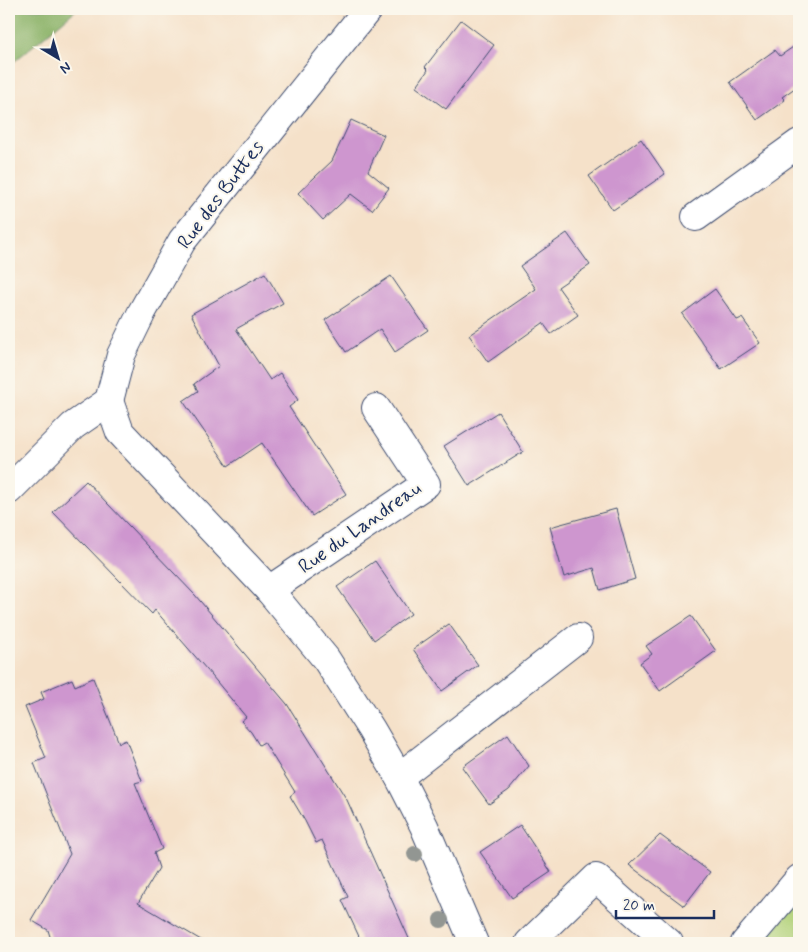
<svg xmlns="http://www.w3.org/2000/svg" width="808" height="952" viewBox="0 0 808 952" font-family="Mynerve,sans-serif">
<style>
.green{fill:#b2d27a;stroke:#66806c}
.forest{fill:#8db46a;stroke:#547264}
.building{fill:#ce96cf}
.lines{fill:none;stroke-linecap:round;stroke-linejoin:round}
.minor-casing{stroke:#3c4a6e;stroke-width:30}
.minor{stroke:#fff;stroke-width:28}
.tree{fill:#929692}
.labels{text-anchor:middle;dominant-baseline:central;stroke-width:4;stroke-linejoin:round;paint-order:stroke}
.street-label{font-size:20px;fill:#1b2f5e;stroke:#fbf7ec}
</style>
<rect width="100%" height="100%" fill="#fbf7ec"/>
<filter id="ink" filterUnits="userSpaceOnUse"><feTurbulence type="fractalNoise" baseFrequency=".02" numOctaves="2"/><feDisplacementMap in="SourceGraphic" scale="10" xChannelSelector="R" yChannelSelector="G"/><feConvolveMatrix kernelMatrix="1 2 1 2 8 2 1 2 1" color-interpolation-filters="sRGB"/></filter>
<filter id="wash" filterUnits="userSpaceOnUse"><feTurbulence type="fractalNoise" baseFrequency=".0096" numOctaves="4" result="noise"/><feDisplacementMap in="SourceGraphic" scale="20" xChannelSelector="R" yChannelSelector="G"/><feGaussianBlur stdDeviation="1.12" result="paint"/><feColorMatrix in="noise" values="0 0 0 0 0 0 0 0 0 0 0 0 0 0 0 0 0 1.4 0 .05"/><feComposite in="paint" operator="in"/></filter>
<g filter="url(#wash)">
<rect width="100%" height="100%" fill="#f5e1c9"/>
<!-- green -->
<polygon class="green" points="799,899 799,943 762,943"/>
<!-- forest -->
<polygon class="forest" points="9,9 77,9 9,66"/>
<g id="blocks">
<!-- building -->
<g class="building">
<polygon points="461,20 494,45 446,109 416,87 428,70 425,67"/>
<polygon points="799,43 799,85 782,97 785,100 757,120 730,82 775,50 780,56"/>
<polygon points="351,120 384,135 368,171 389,188 372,210 351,194 323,220 298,193 332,161"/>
<polygon points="641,139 665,174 613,210 589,176"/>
<polygon points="567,233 590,265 558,287 578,315 551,334 543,323 488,362 469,335 536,289 520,266"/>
<polygon points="265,273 283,303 236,329 270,380 280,373 298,400 289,407 346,494 312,516 262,443 228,466 183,401 198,391 194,384 219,366 191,314"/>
<polygon points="391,276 428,330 395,352 380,329 346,352 325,320"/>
<polygon points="715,289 737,320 742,318 760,343 721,369 682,314"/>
<polygon points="498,412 523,452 469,486 444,446"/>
<polygon points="86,481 195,595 287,704 347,800 411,943 362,943 342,900 348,897 322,840 316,843 305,821 290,796 295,792 264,742 259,745 251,732 241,721 246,717 207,670 155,610 152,614 53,512"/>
<polygon points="616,509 635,579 600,590 594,568 564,577 550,527"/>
<polygon points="375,561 411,614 374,640 337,587"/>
<polygon points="691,616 716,651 660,691 640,663 652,654 646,646"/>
<polygon points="449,624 478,665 442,691 413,649"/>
<polygon points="93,678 119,743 126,740 142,781 135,783 162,849 154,853 159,868 138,903 206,943 52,943 48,930 31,920 70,854 34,763 46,758 25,707 44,699 41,692 72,679 75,686"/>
<polygon points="508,734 529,766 509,790 489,804 462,767"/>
<polygon points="520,825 551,872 512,898 480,852"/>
<polygon points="660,835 710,872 684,906 629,865"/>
</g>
</g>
</g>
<g filter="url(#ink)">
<use href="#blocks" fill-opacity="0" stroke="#3c4a6e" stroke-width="1"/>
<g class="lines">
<defs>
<g id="minor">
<polyline points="696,217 799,143"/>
<polyline points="109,401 120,432 269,590 326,659 371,729 399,777 424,826 474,943"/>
<polyline points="109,401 121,355 142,312 182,241 368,9"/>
<polyline points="9,490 73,426 109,401"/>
<polyline points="269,590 426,484 376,408"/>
<polyline points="399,777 578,638"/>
<polyline points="529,943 596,878 669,943"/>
<polyline points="745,943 799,879"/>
</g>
</defs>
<!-- minor casing -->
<use href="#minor" class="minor-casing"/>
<!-- minor -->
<use href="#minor" class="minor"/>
</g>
<!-- trees -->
<g class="tree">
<circle cx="415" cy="854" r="8"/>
<circle cx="441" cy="920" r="8"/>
</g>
</g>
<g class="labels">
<!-- street labels -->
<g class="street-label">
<text transform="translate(221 195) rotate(-53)">Rue des Buttes</text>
<text transform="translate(360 528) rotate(-35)">Rue du Landreau</text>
</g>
</g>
<!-- margin -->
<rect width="808" height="952" fill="none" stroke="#fbf7ec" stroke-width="30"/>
<!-- north arrow -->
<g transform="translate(58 58) rotate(142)" stroke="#fbf7ec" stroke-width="4" paint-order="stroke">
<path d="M0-4L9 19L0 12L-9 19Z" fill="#1b2f5e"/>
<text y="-8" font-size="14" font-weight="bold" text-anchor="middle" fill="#1b2f5e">N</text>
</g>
<!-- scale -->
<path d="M616 910v8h98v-8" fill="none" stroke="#1b2f5e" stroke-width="2.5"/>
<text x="623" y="910" font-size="15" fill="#1b2f5e" stroke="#fbf7ec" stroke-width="4" paint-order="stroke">20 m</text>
</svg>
